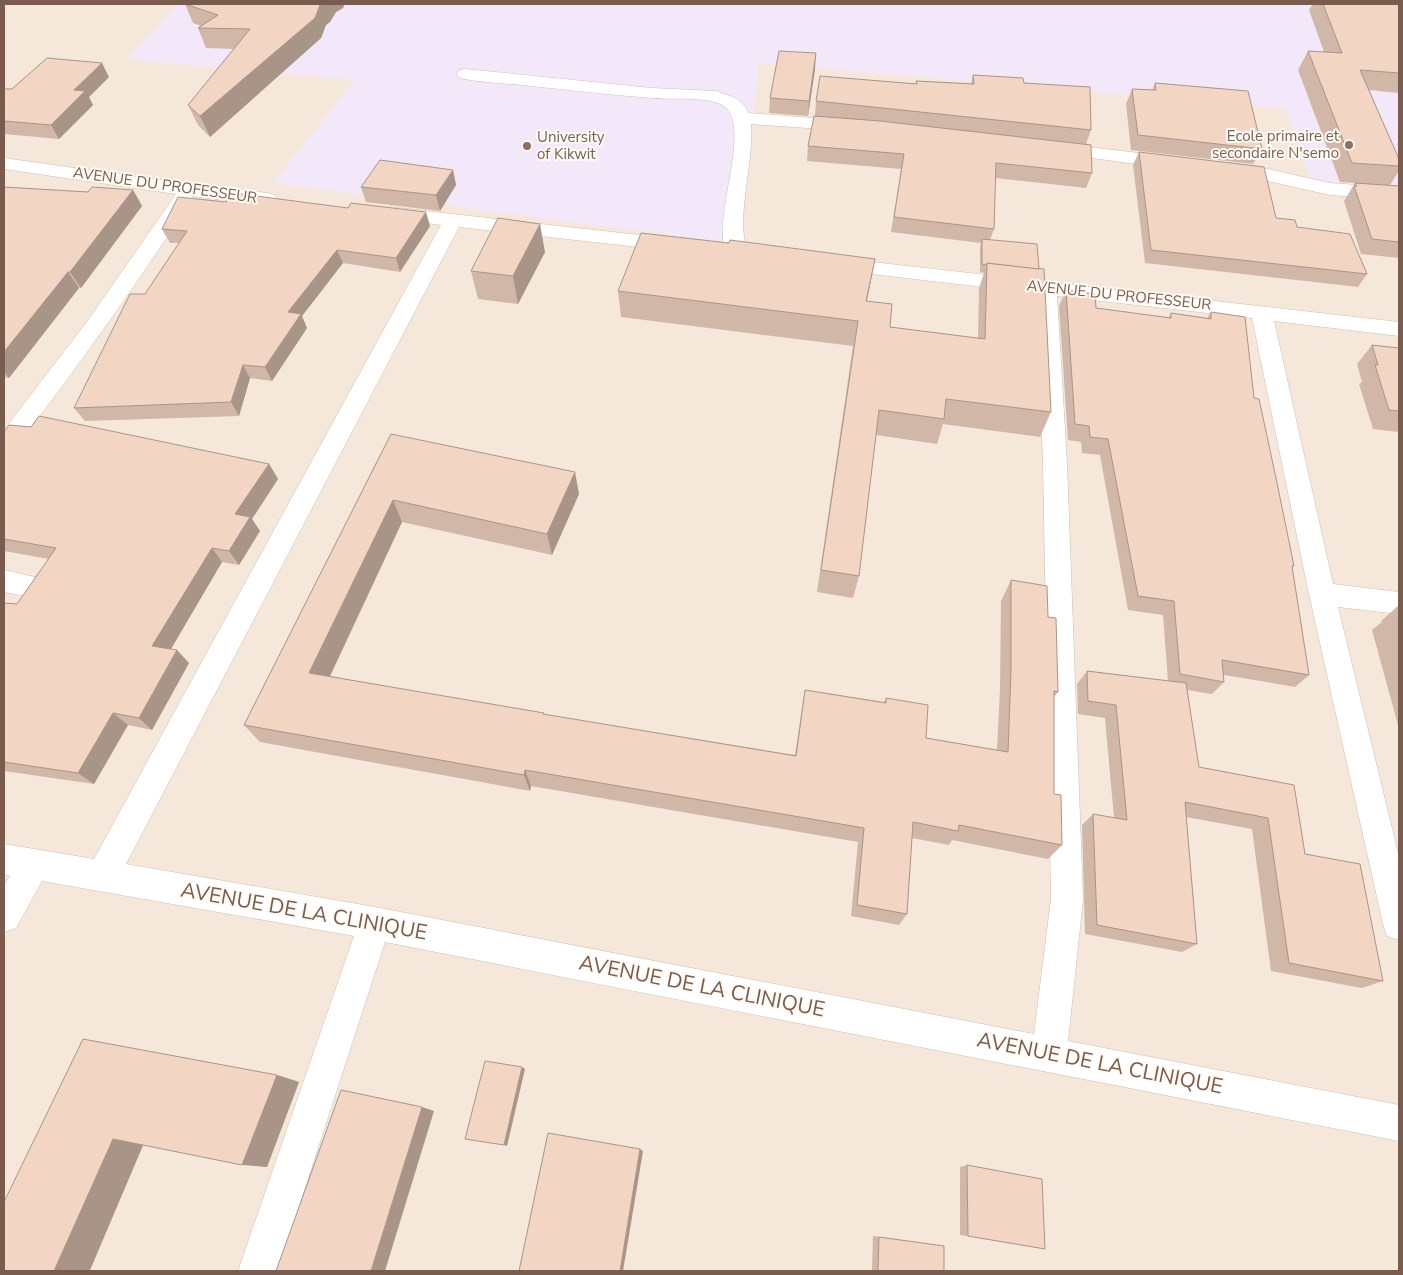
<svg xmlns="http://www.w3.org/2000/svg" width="1403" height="1275" viewBox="0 0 1403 1275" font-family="'Nunito Sans',sans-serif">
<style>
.residential{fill:#f5e8da}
.education{fill:#f3e8fa}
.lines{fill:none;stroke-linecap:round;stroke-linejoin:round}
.minor-casing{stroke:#d0beb0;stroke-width:1}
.minor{fill:#fff;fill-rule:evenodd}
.wall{fill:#d0b7a8}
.shaded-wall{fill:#a99588}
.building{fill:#f2d5c3;stroke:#a99588}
.education-dot{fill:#8d6e63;stroke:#fffaf3;stroke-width:2}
.labels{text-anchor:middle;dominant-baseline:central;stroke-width:4;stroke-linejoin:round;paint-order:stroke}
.far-education-label{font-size:15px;fill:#785e54;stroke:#fffaf3;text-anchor:end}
.far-street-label{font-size:15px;fill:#795c4e;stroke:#fffaf3}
.near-street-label{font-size:21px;fill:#795c4e;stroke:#fffaf3}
</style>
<rect width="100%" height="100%" fill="#fdf6ec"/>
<!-- residential -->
<rect class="residential" x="4" y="4" width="1395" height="1267"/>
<!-- education -->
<polygon class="education" points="179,4 1386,4 1399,35 1399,187 1311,181 1285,109 759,63 740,244 273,183 355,80 126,59"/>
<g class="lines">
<defs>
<g id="minor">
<path d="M465 69 652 88 716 91 736 98 744 105 749 113 850 121 856 122 859 126 856 130 850 131 751 124C753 158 743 192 743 226 743 236 748 248 742 256L735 258 728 256C707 225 758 120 720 104 701 96 673 100 652 98 612 95 571 90 531 86 507 83 482 83 459 78L457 74 459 70Z"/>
<polygon points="1054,143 1173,157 1180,159 1182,163 1180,167 1173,169 1048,152 1045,148 1048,144"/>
<path d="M4 158 188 184 268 193 275 195 278 199 275 203 268 205 191 196 193 198C136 285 76 370 12 452L4 455V430L89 319 176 194 4 169Z"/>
<polygon points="1230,163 1254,166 1330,183 1399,188 1399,200 1330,195 1254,178 1223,173 1221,169 1223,165"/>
<polygon points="390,207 675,239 682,241 685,245 682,249 675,251 459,227 126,864 375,907 1034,1034 1051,899 1043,463 1036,293 837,270 830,269 827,264 830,259 837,258 1399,322 1399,336 1274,321 1333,584 1399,592 1399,614 1338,607 1399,857 1399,940 1387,936 1383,924 1309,594 1252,318 1057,296 1067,463 1083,899 1068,1041 1399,1105 1399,1141 385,942 278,1271 238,1271 354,936 42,881 16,928 4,932 4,886 10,876 4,874 4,844 94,859 441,225 383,217 380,213 383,209"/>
<polygon points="4,570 39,578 43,586 39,594 30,597 4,592"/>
</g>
</defs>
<!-- minor casing -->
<use href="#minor" class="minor-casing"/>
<!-- minor -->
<use href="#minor" class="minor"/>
</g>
<!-- wall -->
<g class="wall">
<polygon points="185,4 343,8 336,12 330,22 326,25 321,38 210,137 198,125 188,105 234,49 206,48 198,28 201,26 193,23"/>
<polygon points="1313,4 1399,4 1399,93 1369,90 1399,159 1399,171 1390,185 1399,186 1399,258 1361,254 1344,201 1355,183 1340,182 1298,70 1308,51 1324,52 1309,10"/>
<polygon points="815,69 808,116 769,113 770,98"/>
<polygon points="973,75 1024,83 1091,130 1086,144 1092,173 1086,188 995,178 994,229 990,240 1039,269 1051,412 1040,437 943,424 937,444 876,435 859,576 853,598 817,592 853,346 621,317 618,291 729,243 875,259 867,301 890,327 978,338 979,288 984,273 980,272 980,247 981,243 891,232 901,169 807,161 808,146 815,116 816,101 916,84 916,81 971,84"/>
<polygon points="109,77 89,97 93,105 59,139 4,134 4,89 12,89"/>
<polygon points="1155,83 1262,149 1253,164 1131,150 1126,104 1132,89 1152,90"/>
<polygon points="1139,152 1276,218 1297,227 1367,274 1358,287 1145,263 1133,165"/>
<polygon points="453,170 456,185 440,211 366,202 361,187"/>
<polygon points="4,187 88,192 133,190 142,206 81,288 79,288 9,378 4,377"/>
<polygon points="430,226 400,272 343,263 302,316 307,328 272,381 250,378 239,416 85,421 74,408 145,294 179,243 170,243 162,229"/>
<polygon points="545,252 518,304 478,299 471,271"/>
<polygon points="1066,290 1096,308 1168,318 1171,313 1207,318 1211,312 1254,398 1294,566 1292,567 1309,675 1295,687 1224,675 1224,682 1212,694 1187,690 1199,767 1294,785 1305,854 1383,981 1362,988 1271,971 1252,829 1186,817 1197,944 1182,952 1085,934 1082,825 1093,814 1114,818 1105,718 1078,714 1077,684 1087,671 1168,681 1163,615 1128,610 1100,455 1082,453 1081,442 1068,440 1059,306"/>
<polygon points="1372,345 1399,348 1399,432 1373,429 1359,384 1362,382 1357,364"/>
<polygon points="4,432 269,464 278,479 252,519 260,531 239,565 222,562 171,649 189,663 152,730 128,725 94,784 4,771 4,603 17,604 49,559 4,551"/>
<polygon points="391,434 579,494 552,555 402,522 330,676 544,715 795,755 802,708 805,690 884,702 886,698 926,738 997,750 1000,689 1001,601 1011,580 1048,617 1058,692 1054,697 1054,794 1062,845 1048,859 952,840 949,845 912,838 907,914 899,925 851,916 858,842 531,786 530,791 260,742 244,725"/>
<polygon points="1399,605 1399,725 1398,725 1372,630 1382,622 1381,621"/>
<polygon points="277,1075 299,1082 267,1167 143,1145 90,1270 98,1271 4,1271 4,1202"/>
<polygon points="967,1165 1045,1249 960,1235 960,1167"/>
<polygon points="873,1236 944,1246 944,1271 872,1271"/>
</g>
<!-- shaded-wall -->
<g class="shaded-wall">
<polygon points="322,4 345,4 343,8 336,12 330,22 326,25 321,38 210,137 200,116"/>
<polygon points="816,53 815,69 808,116 809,101"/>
<polygon points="102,63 109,77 89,97 93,105 59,139 51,125 74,90"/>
<polygon points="453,170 456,185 440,211 436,195"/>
<polygon points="133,190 142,206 81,288 70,272"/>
<polygon points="426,212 430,226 400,272 396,258"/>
<polygon points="540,224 545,252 518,304 513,276"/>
<polygon points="337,250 343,263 302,316 307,328 272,381 265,367 288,312"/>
<polygon points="875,259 870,285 861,326 866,301"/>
<polygon points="68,272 79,288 9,378 4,371 4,352"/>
<polygon points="243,365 250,378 239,416 231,402"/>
<polygon points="269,464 278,479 252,519 260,531 239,565 229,551 235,514"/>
<polygon points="575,472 579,494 552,555 547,534"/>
<polygon points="393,500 402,522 323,691 309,673"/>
<polygon points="212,548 222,562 165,659 152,646"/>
<polygon points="177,650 189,663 152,730 139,718"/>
<polygon points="113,713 128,725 94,784 78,773"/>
<polygon points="525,770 531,786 530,791 524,775"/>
<polygon points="522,1067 525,1069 507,1146 504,1145"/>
<polygon points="277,1075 299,1082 267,1167 242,1165"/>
<polygon points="422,1107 434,1111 385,1271 371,1271"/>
<polygon points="113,1139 144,1143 90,1270 75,1271 54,1271"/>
<polygon points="640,1149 643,1151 623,1271 620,1271"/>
</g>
<!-- building -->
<g class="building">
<polygon points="185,4 322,4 320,5 315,18 200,116 188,105 250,29 198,28 218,15"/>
<polygon points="1323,4 1399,4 1399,73 1360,70 1399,159 1399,166 1352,163 1308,51 1342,53"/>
<polygon points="779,51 816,53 809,101 770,98"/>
<polygon points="47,58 102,63 74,90 85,91 51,125 4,121 4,89 12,89"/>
<polygon points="973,75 1023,78 1024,83 1090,87 1091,130 816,101 820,76 917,84 916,81 974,84"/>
<polygon points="1155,83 1248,91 1262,149 1138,135 1132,89 1156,90"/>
<polygon points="814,116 880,121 1091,145 1092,173 996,163 994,229 894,217 904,154 808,146"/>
<polygon points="1139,152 1264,167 1276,218 1295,220 1297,227 1350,234 1367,274 1151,250"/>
<polygon points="380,160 453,170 436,195 361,187"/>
<polygon points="1355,183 1399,186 1399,242 1372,239 1354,186 1357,186"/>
<polygon points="4,187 88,192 92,187 133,190 70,272 68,272 4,352"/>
<polygon points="233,193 348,208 351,203 426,212 396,258 337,250 288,312 301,314 265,367 243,365 231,402 74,408 130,294 145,294 187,231 162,229 178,197 226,202"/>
<polygon points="498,218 540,224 513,276 471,271"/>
<polygon points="641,233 729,243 730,240 875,259 866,301 892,304 890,327 985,339 987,263 1044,269 1051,412 946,399 944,419 879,410 859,576 821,570 858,321 618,291"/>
<polygon points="982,239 1037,244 1039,269 987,263 986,265 982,264"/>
<polygon points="1066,290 1095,294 1096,308 1171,318 1171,313 1211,319 1211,312 1245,317 1254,398 1259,399 1276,478 1294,566 1292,566 1309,675 1222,660 1224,682 1180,674 1174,601 1138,596 1108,439 1090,437 1089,426 1075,424"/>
<polygon points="1372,345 1399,348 1399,411 1389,410 1375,365 1378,365"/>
<polygon points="39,416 269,464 235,514 250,517 229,551 212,548 152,646 177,650 139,718 113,713 78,773 4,762 4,603 17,604 56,548 4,539 4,432 9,425 31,427"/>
<polygon points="391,434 575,472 547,534 393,500 309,673 544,713 543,714 796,756 805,690 886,703 886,698 928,705 926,738 1008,752 1011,671 1011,580 1047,586 1048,617 1056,618 1058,692 1054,691 1054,794 1061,795 1062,845 959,825 958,831 913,822 907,914 857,905 864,828 525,770 524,775 244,725"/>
<polygon points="1087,671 1186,683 1199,767 1294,785 1305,854 1360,864 1383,981 1289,963 1268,818 1185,802 1197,944 1097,925 1093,814 1127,820 1116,705 1088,701"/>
<polygon points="83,1039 277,1075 242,1165 113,1139 54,1271 4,1271 4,1202"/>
<polygon points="485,1061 522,1067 504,1145 465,1139"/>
<polygon points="341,1090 422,1107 371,1271 276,1271"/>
<polygon points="548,1133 640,1149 620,1271 519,1271"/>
<polygon points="967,1165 1042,1179 1045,1249 968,1236"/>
<polygon points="879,1237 944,1246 944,1271 878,1271"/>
</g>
<!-- markers -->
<g class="education-dot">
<circle cx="1349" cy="145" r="5"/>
<circle cx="527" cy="146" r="5"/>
</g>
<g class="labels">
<!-- far-education labels -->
<g class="far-education-label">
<text x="1339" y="136">Ecole primaire et<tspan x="1339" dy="17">secondaire N'semo</tspan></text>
<text x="537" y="137" text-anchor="start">University<tspan x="537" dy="17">of Kikwit</tspan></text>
</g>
<!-- far-street labels -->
<g class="far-street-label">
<text transform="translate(165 185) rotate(8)">AVENUE DU PROFESSEUR</text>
<text transform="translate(1119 295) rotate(6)">AVENUE DU PROFESSEUR</text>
</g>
<!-- near-street labels -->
<g class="near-street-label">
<text transform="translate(304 911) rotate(10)">AVENUE DE LA CLINIQUE</text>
<text transform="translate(702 986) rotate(11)">AVENUE DE LA CLINIQUE</text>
<text transform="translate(1100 1063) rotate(11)">AVENUE DE LA CLINIQUE</text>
</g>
</g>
<!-- border -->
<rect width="1403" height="1275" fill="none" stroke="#795c4e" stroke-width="10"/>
</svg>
